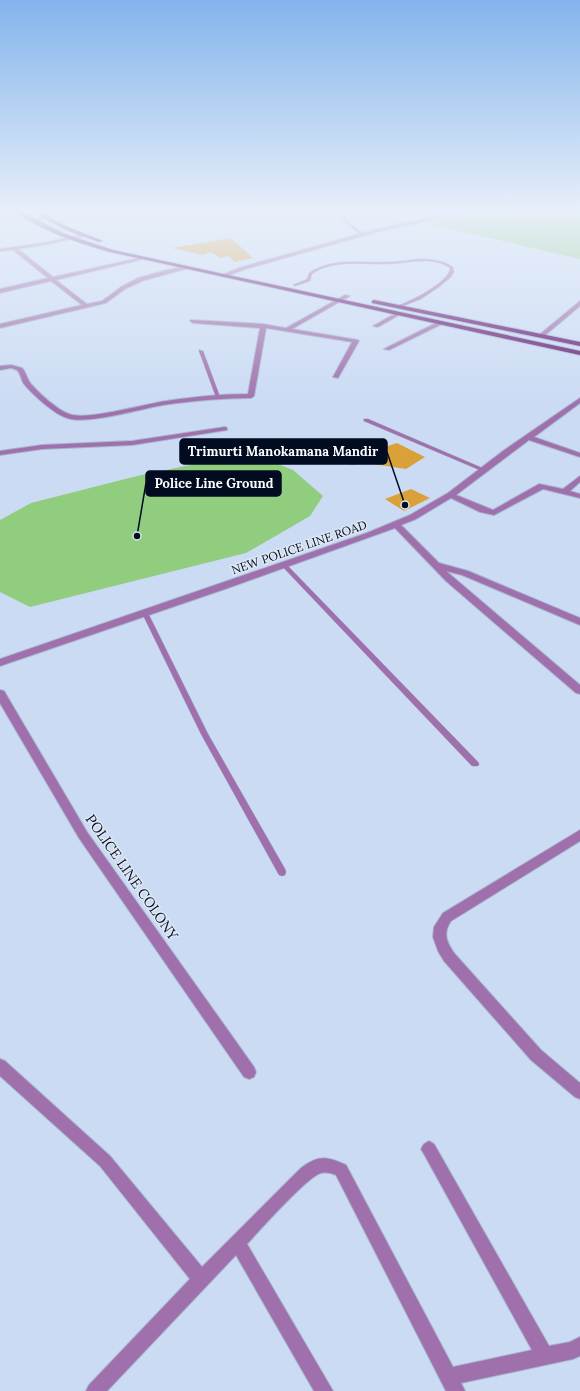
<svg xmlns="http://www.w3.org/2000/svg" width="580" height="1391" viewBox="0 0 580 1391" font-family="Lora,serif">
<style>
.green{fill:#90cd7f}
.building{fill:#daa139}
.lines{fill:none;stroke-linecap:round;stroke-linejoin:round}
.service-casing{stroke:#a7b6ce;stroke-width:1}
.minor-casing{stroke:#a7b6ce;stroke-width:2}
.tertiary-casing{stroke:#a7b6ce;stroke-width:2}
.primary-casing{stroke:#a7b6ce;stroke-width:2}
.path{stroke:#8593ab;stroke-width:1.5;stroke-dasharray:0.5 1.5;stroke-linecap:butt}
.service{fill:#9f70ac;fill-rule:evenodd}
.minor{fill:#9f70ac;fill-rule:evenodd}
.tertiary{fill:#9f70ac;fill-rule:evenodd}
.primary{fill:#621773;fill-rule:evenodd}
.labels{text-anchor:middle;dominant-baseline:central;stroke-width:3;stroke-linejoin:round;paint-order:stroke}
.street-label{font-size:12px;fill:#020c21;stroke:#dfe7f4}
.near-street-label{font-size:14px;fill:#020c21;stroke:#dfe7f4}
.leader{fill:none;stroke:#020c21;stroke-width:1.5}
.callout-dot{fill:#020c21;stroke:#dfe7f4;stroke-width:1.5}
.callout{fill:#020c21;stroke:#020c21;stroke-width:1.5}
.callout-label{font-size:13px;text-anchor:middle;font-weight:bold;fill:#fff}
</style>
<rect width="100%" height="100%" fill="#cbdbf4"/>
<!-- green -->
<g class="green">
<polygon points="489,211 580,211 580,259 424,223"/>
<polygon points="253,454 293,470 323,496 310,516 246,553 30,607 0,592 0,520 31,503 137,476 195,464"/>
</g>
<!-- building -->
<g class="building">
<polygon points="231,238 253,258 235,262 228,256 221,258 210,252 203,255 172,248"/>
<polygon points="370,443 378,449 397,443 425,457 406,469 367,463 351,465 337,458"/>
<polygon points="411,489 430,498 404,511 385,499"/>
</g>
<g class="lines">
<defs>
<g id="service">
<polygon points="300,211 314,211 340,214 344,216 348,222 364,234 361,235 346,224 342,218 338,216"/>
<path d="M418 259C430 259 443 260 453 267L454 272 451 277 439 287 421 299 398 308 396 307 397 306C409 302 450 282 450 268 431 255 408 264 387 264 362 265 333 259 312 274L310 281 295 286 293 285 307 279 309 273C331 257 361 263 387 262 397 262 408 260 418 259Z"/>
<polygon points="199,350 203,351 220,397 220,398 216,397 199,351"/>
<polygon points="364,419 368,419 487,470 484,472 482,471 364,421"/>
<polygon points="283,562 285,563 478,762 479,764 478,766 472,766 281,565 280,564"/>
<polygon points="145,611 148,613 208,734 285,869 286,872 285,875 282,876 279,875 201,734 142,613"/>
</g>
<g id="minor">
<polygon points="66,211 76,211 31,222 29,221"/>
<polygon points="163,211 168,211 175,217 171,218"/>
<polygon points="225,211 230,211 233,214 229,215"/>
<polygon points="84,234 86,236 49,244 18,249 53,277 144,257 144,259 56,280 87,304 102,301 121,287 138,278 163,271 186,266 189,268 142,281 125,289 106,303 0,328 0,324 82,305 51,281 0,293 0,289 48,278 13,250 0,251 0,249 49,242"/>
<path d="M345 295 350 296 292 329 358 340 359 341 338 378 333 377 352 342 266 328 254 396 251 398C221 398 192 401 163 405 140 409 86 425 67 418 54 414 32 394 24 384 21 380 21 374 17 370L11 368 0 370V366L11 365 22 368C26 372 27 379 31 384 39 393 57 410 69 414 85 421 146 404 166 401 193 397 220 394 248 394L260 328 193 323 190 321 191 320 263 324 286 328Z"/>
<polygon points="580,301 580,306 543,337 539,337 539,335"/>
<polygon points="396,313 401,314 378,327 373,326"/>
<polygon points="440,321 443,323 442,324 389,350 384,349"/>
<polygon points="580,398 580,403 534,437 580,453 580,457 529,440 456,495 493,510 539,484 563,489 580,476 580,482 570,491 580,494 580,498 543,489 494,515 480,512 451,498 416,519 401,525 439,563 468,571 580,618 580,625 462,575 446,571 580,685 580,694 576,693 446,581 395,528 228,588 0,666 0,659 367,533 410,515 448,493 503,451"/>
<polygon points="225,427 227,428 227,430 132,445 42,449 0,455 0,451 42,445 132,441"/>
<polygon points="0,690 4,691 87,832 254,1067 256,1072 254,1077 249,1079 244,1077 79,838 0,703"/>
<path d="M580 830V841L451 921C443 933 446 941 454 953L541 1050 580 1083V1099L575 1097 531 1060 444 961 438 951 433 937 434 927 443 913Z"/>
<path d="M0 1059 5 1061 110 1156 202 1267 301 1168C318 1155 327 1156 346 1165L453 1367 532 1350 424 1154 421 1149 424 1144 429 1141 434 1144 549 1346 570 1342 580 1337V1356L573 1359 461 1383 465 1391H446L336 1175C331 1173 326 1172 321 1173 308 1176 259 1231 247 1244L333 1391H314L236 1255 107 1391H86L89 1385 190 1279 100 1166 0 1076Z"/>
</g>
<polygon id="tertiary" points="458,211 471,211 377,232 246,269 224,277 219,276 242,267 373,230"/>
<g id="primary">
<path d="M14 211H20L65 234 113 250 580 351V355L110 252C77 243 42 231 14 211Z"/>
<polygon points="31,211 37,211 70,228 103,241 99,242 66,230"/>
<polygon points="374,300 580,342 580,346 372,303 372,301"/>
</g>
</defs>
<!-- service casing -->
<use href="#service" class="service-casing"/>
<!-- minor casing -->
<use href="#minor" class="minor-casing"/>
<!-- tertiary casing -->
<use href="#tertiary" class="tertiary-casing"/>
<!-- primary casing -->
<use href="#primary" class="primary-casing"/>
<!-- path -->
<g class="path">
<polyline points="473,219 490,221 550,238"/>
<path d="M553 237H562L570 240V242C563 246 556 245 549 240Z"/>
<polyline points="569,239 580,237"/>
</g>
<!-- service -->
<use href="#service" class="service"/>
<!-- minor -->
<use href="#minor" class="minor"/>
<!-- tertiary -->
<use href="#tertiary" class="tertiary"/>
<!-- primary -->
<use href="#primary" class="primary"/>
</g>
<!-- sky -->
<linearGradient id="sky" x2="0" y2="1"><stop stop-color="#83b4ec"/><stop offset="0.52" stop-color="#e8effa"/><stop offset="1" stop-color="#e8effa" stop-opacity="0"/></linearGradient>
<rect width="580" height="406" fill="url(#sky)"/>
<g class="labels">
<!-- street labels -->
<g class="street-label">
<text transform="translate(299 547) rotate(-19)">NEW POLICE LINE ROAD</text>
</g>
<!-- near-street labels -->
<g class="near-street-label">
<text transform="translate(132 877) rotate(55)">POLICE LINE COLONY</text>
</g>
</g>
<!-- callouts -->
<path class="leader" d="M405 505L387 452M137 536L146 483"/>
<g class="callout-dot">
<circle cx="405" cy="505" r="4"/>
<circle cx="137" cy="536" r="4"/>
</g>
<g class="callout">
<rect x="180" y="439" width="207" height="25" rx="4"/>
<rect x="146" y="471" width="135" height="25" rx="4"/>
</g>
<g class="callout-label">
<text x="283" y="456">Trimurti Manokamana Mandir</text>
<text x="214" y="488">Police Line Ground</text>
</g>
</svg>
